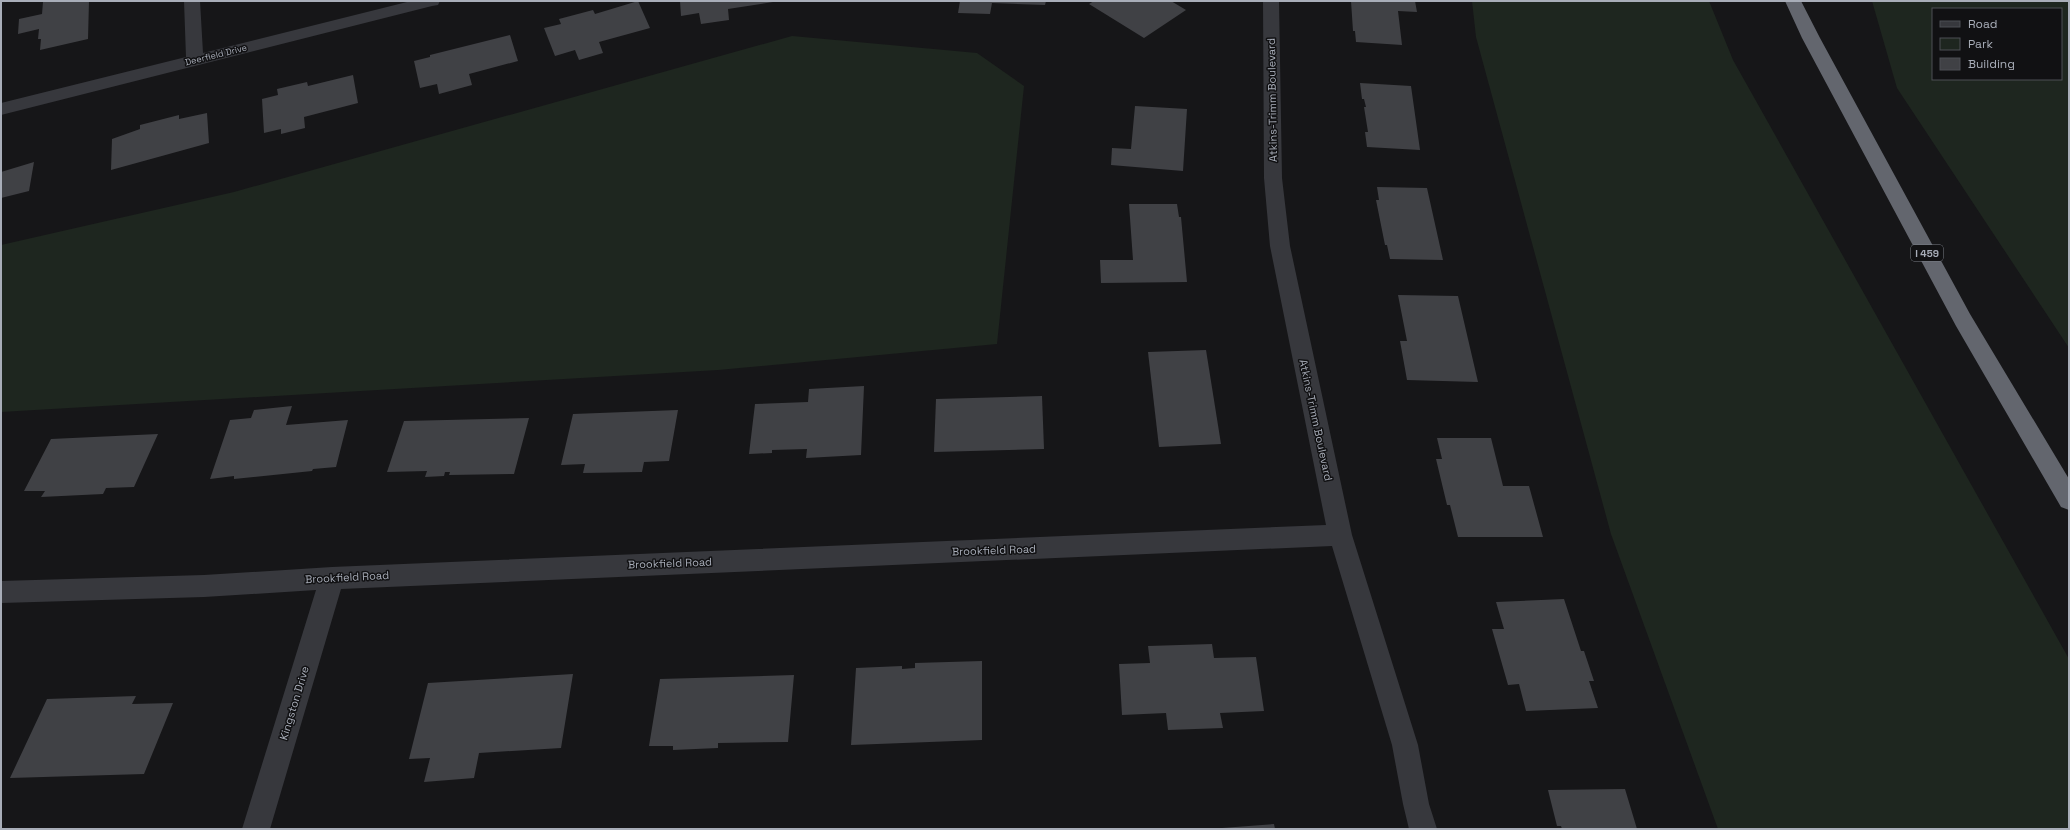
<svg xmlns="http://www.w3.org/2000/svg" width="2070" height="830" viewBox="0 0 2070 830" font-family="'Space Grotesk',sans-serif">
<style>
.green{fill:#1e261f;fill-rule:evenodd}
.building{fill:#404145}
.lines{fill:none;stroke-linecap:round;stroke-linejoin:round}
.minor{fill:#37383d;fill-rule:evenodd}
.motorway{fill:#63666e;fill-rule:evenodd}
.labels{text-anchor:middle;dominant-baseline:central;stroke-width:3;stroke-linejoin:round;paint-order:stroke}
.far-street-label{font-size:9px;fill:#a8adb8;stroke:#111113}
.shield{fill:#111113;stroke:#7b7e86;stroke-width:1}
.shield-label{font-size:10px;font-weight:bold;fill:#a8adb8}
.street-label{font-size:11px;fill:#a8adb8;stroke:#111113}
</style>
<rect width="100%" height="100%" fill="#161618"/>
<!-- green -->
<g class="green">
<polygon points="1472,1 1709,1 1733,60 2069,659 2069,829 1718,829 1611,534 1476,37"/>
<path d="M1872 1H2069V348L1897 88ZM1933 9H2061V79H1933Z"/>
<polygon points="792,36 977,53 1024,86 997,344 718,370 1,412 1,245 234,192"/>
</g>
<!-- building -->
<g class="building">
<polygon points="89,1 88,39 40,50 41,39 38,39 39,29 18,34 19,19 42,14 43,2"/>
<polygon points="638,1 650,28 599,42 603,53 579,60 575,50 555,56 544,28 561,24 559,19 593,10 595,14"/>
<polygon points="680,1 773,1 773,2 728,9 729,20 701,24 699,13 681,16"/>
<polygon points="960,1 1046,1 1045,5 992,3 990,14 958,13"/>
<polygon points="1094,1 1171,1 1186,10 1144,38 1089,4"/>
<polygon points="1351,1 1415,1 1417,12 1398,11 1402,45 1356,42 1355,31 1353,31"/>
<polygon points="510,35 518,61 469,74 472,85 439,94 437,84 420,88 414,61 430,57 430,55"/>
<polygon points="353,75 358,103 304,117 305,128 281,134 281,129 264,133 262,99 278,95 277,89 307,82 308,86"/>
<polygon points="1360,83 1411,86 1420,150 1367,147 1365,132 1368,132 1364,107 1366,107 1364,99 1362,99"/>
<polygon points="1135,106 1187,109 1183,171 1111,165 1112,148 1131,149"/>
<polygon points="207,113 209,143 111,170 112,139 140,129 140,125 179,115 179,119"/>
<polygon points="34,162 29,191 1,198 1,172"/>
<polygon points="1377,187 1427,188 1443,260 1390,259 1387,245 1385,245 1376,200 1379,200"/>
<polygon points="1129,204 1177,204 1179,217 1181,217 1187,282 1101,283 1100,260 1133,260"/>
<polygon points="1398,295 1458,296 1478,382 1407,380 1400,341 1407,341"/>
<polygon points="1206,350 1221,444 1159,447 1148,352"/>
<polygon points="864,386 861,455 806,458 807,449 772,450 772,453 749,454 755,404 808,402 809,389"/>
<polygon points="1042,396 1044,449 934,452 936,399"/>
<polygon points="292,406 286,425 348,420 336,467 313,469 312,471 234,479 234,476 210,479 230,420 251,418 254,410"/>
<polygon points="678,410 669,461 644,462 642,472 583,473 585,464 561,465 573,414"/>
<polygon points="529,418 514,474 449,475 450,472 445,472 444,476 425,477 427,471 387,472 404,421"/>
<polygon points="158,434 134,487 106,488 103,494 41,497 45,491 24,491 51,439"/>
<polygon points="1437,438 1491,438 1503,486 1529,486 1543,537 1458,537 1450,505 1447,505 1436,459 1442,459"/>
<polygon points="1564,599 1581,651 1584,651 1594,681 1589,681 1598,708 1526,711 1519,684 1508,685 1492,629 1504,629 1496,602"/>
<polygon points="1212,644 1214,658 1256,657 1264,711 1220,713 1223,728 1168,730 1166,713 1122,715 1119,664 1150,663 1148,646"/>
<polygon points="982,661 982,740 851,745 856,668 902,666 902,669 915,668 915,663"/>
<polygon points="573,674 561,748 479,753 474,778 424,782 430,758 409,759 428,683"/>
<polygon points="794,675 788,742 718,743 718,748 673,750 673,746 649,746 660,679"/>
<polygon points="136,696 132,704 173,703 144,774 10,778 47,699"/>
<polygon points="1625,789 1637,829 1562,829 1561,826 1557,826 1548,790"/>
<polygon points="1274,824 1275,829 1222,829 1222,828"/>
</g>
<g class="lines">
<!-- minor -->
<g class="minor">
<polygon points="184,1 200,1 203,53 411,1 440,1 438,5 432,6 1,115 1,103 186,57"/>
<polygon points="1263,1 1279,1 1282,178 1290,246 1352,535 1418,745 1429,804 1437,829 1409,829 1403,804 1392,745 1332,546 341,589 270,829 242,829 316,590 204,597 1,603 1,581 204,575 332,567 1326,525 1270,246 1264,178"/>
</g>
<!-- motorway -->
<polygon class="motorway" points="1785,1 1801,1 1820,38 1970,314 2069,479 2069,510 2061,507 1956,326 1802,38"/>
</g>
<g class="labels">
<!-- far-street labels -->
<g class="far-street-label">
<text transform="translate(216 55) rotate(-14)">Deerfield Drive</text>
</g>
<!-- shield labels -->
<rect class="shield" x="1911" y="245" width="32" height="16" rx="3"/>
<g class="shield-label">
<text x="1927" y="253">I 459</text>
</g>
<!-- street labels -->
<g class="street-label">
<text transform="translate(1272 100) rotate(-91)">Atkins-Trimm Boulevard</text>
<text transform="translate(1316 420) rotate(78)">Atkins-Trimm Boulevard</text>
<text transform="translate(994 550) rotate(-2)">Brookfield Road</text>
<text transform="translate(670 563) rotate(-2)">Brookfield Road</text>
<text transform="translate(347 577) rotate(-3)">Brookfield Road</text>
<text transform="translate(294 703) rotate(-73)">Kingston Drive</text>
</g>
</g>
<!-- border -->
<rect width="2070" height="830" fill="none" stroke="#a8adb8" stroke-width="4"/>
<!-- legend -->
<rect x="1932" y="8" width="130" height="72" fill="#111113" stroke="#4d4f55"/>
<rect x="1940" y="21" width="20" height="6" fill="#37383d" stroke="#4d4f55"/>
<text x="1968" y="28" font-size="12" fill="#a8adb8">Road</text>
<rect x="1940" y="38" width="20" height="12" fill="#1e261f" stroke="#4d4f55"/>
<text x="1968" y="48" font-size="12" fill="#a8adb8">Park</text>
<rect x="1940" y="58" width="20" height="12" fill="#404145" stroke="#4d4f55"/>
<text x="1968" y="68" font-size="12" fill="#a8adb8">Building</text>
</svg>
